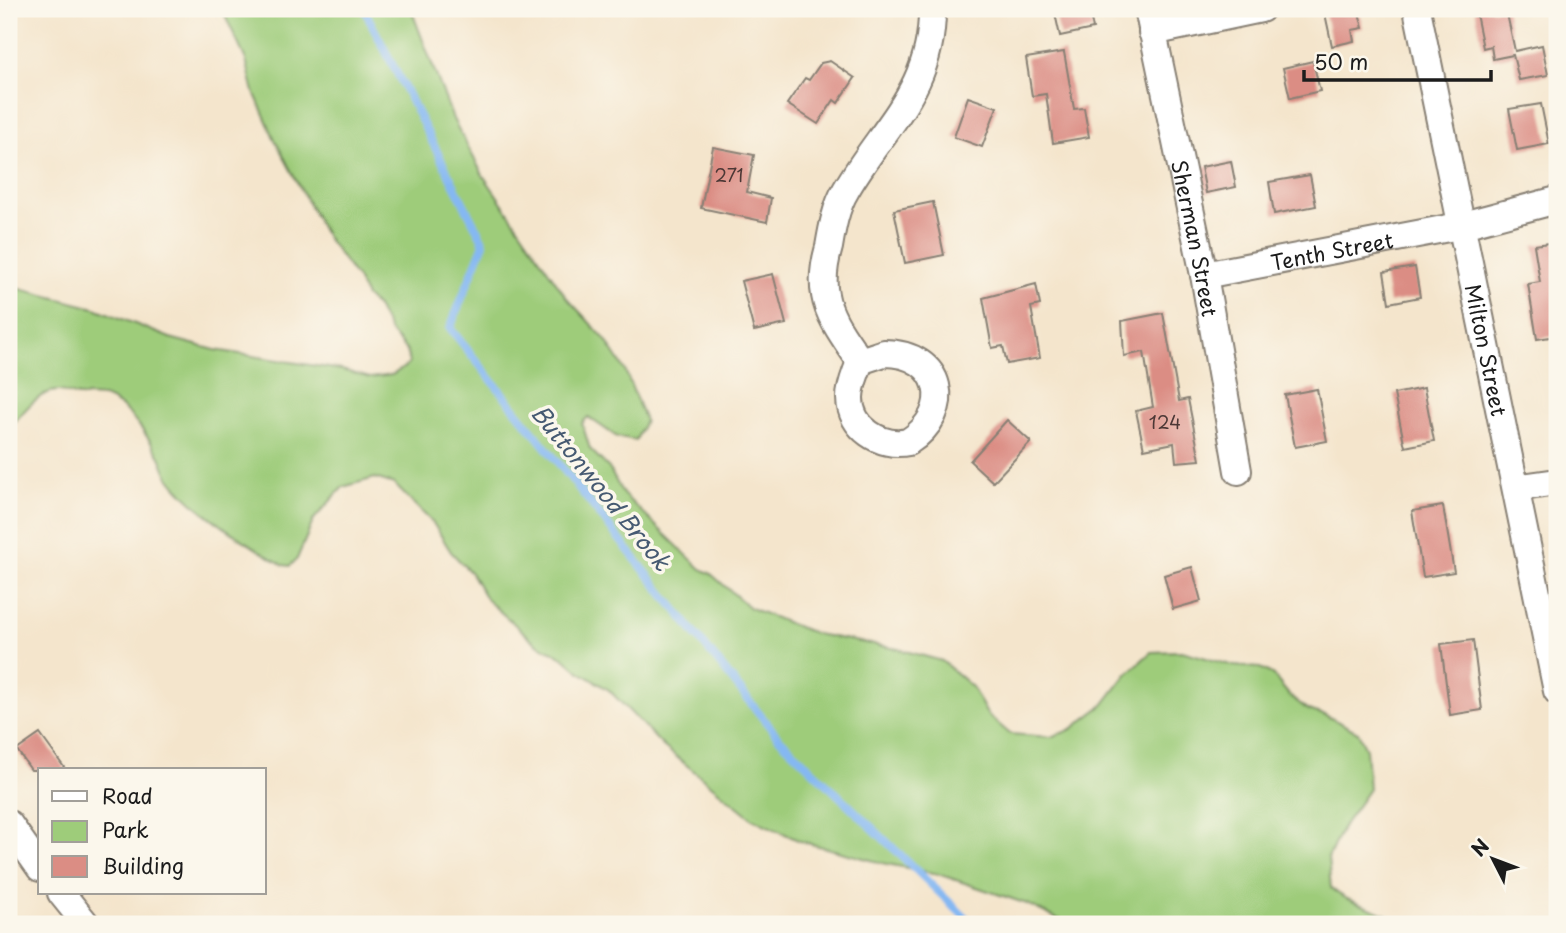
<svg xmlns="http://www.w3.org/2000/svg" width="1566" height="933" viewBox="0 0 1566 933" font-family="'Playpen Sans',sans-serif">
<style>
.green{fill:#9ecc7a;stroke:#5d744b;stroke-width:2}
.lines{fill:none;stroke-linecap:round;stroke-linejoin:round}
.stream{stroke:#85b8f2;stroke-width:8}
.building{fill:#db8d84}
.street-casing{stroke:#888074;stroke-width:30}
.street{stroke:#fff;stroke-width:26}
.labels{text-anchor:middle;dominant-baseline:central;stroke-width:7;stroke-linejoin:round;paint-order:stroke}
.number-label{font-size:18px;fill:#4c3836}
.street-label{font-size:21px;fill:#1c1c1c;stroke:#fbf7ec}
.water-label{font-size:23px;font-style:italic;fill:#465a72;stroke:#fbf7ec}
</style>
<rect width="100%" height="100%" fill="#fbf7ec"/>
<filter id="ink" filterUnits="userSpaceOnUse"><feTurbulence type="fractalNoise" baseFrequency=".0143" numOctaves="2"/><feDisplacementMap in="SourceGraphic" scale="14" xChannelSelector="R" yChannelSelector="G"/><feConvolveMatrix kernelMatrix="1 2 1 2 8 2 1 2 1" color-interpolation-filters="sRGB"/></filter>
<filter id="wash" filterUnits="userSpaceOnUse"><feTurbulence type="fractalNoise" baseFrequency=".00686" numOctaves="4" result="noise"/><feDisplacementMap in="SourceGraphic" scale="28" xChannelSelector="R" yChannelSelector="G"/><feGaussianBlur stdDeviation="1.57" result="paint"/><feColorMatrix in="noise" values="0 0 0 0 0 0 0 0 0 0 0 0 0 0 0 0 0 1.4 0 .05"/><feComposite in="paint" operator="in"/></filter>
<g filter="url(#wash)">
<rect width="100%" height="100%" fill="#f4e5cc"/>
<!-- green -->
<path class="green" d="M222 9H411L453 119 483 175 567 298 605 339 625 370 645 421 636 440 617 437 588 417 582 423 590 449 609 468 623 494 701 569 710 573 750 608 816 634 898 649 942 661 972 687 987 714 1010 734 1051 737 1070 730 1103 705 1127 674 1151 652 1182 651 1234 666 1260 668 1272 674 1289 695 1308 710 1325 715 1358 732 1366 749 1369 789 1342 828 1328 858 1331 888C1351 906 1380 907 1400 924H1068L1027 904 938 874 882 863 800 841 753 819 663 746 609 690 580 672 563 657 537 644 487 600 471 573 451 552 433 523 394 484 375 478 343 487 314 519 297 559 290 566 283 565C249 545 192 510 169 477 165 471 163 463 160 457 148 437 129 406 106 398 96 395 89 397 80 396 73 396 66 391 59 391 39 389 20 416 9 429V286L95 308 170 338 215 350 342 370 370 378 392 375 409 364 407 351 390 332 377 307 366 297 357 279 325 235 275 140 254 92 246 60Z"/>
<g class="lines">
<!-- stream -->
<polyline class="stream" points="364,9 484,243 450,328 778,737 972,924"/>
</g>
<g id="blocks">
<!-- building -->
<g class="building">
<polygon points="1054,9 1089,9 1093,29 1060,36"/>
<polygon points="1324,9 1358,9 1363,28 1352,30 1354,41 1332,46"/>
<polygon points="1475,9 1506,9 1515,51 1542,45 1548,75 1519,80 1513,55 1493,59 1491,46 1483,48"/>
<polygon points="1064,52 1074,109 1084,108 1089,137 1053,143 1046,94 1032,96 1026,58"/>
<polygon points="830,61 855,78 838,103 834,100 818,124 787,104 805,78 809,80 821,63"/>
<polygon points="1313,61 1320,91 1290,98 1283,68"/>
<polygon points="968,97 997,107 982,147 954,137"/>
<polygon points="1541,104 1549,144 1517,150 1509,109"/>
<polygon points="713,147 754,155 747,192 771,198 767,222 701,208"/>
<polygon points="1231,161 1236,187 1206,193 1201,167"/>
<polygon points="1310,175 1316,206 1274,214 1269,182"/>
<polygon points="933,202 944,255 905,263 894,210"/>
<polygon points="1557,242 1557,336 1537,339 1528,284 1540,282 1534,245"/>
<polygon points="1415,267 1420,297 1389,303 1384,272"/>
<polygon points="773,274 786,324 754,331 741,281"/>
<polygon points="1036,284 1040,305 1031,307 1040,358 1007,364 1003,346 992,348 983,298"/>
<polygon points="1163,313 1179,401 1188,399 1200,460 1176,462 1174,443 1144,449 1136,411 1153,407 1144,352 1124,356 1122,321"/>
<polygon points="1424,388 1434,441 1405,447 1394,394"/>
<polygon points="1317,389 1327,441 1295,447 1285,395"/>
<polygon points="1007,420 1031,442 993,482 970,461"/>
<polygon points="1443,506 1454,572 1423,577 1412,511"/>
<polygon points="1192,567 1201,601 1173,609 1164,575"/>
<polygon points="1473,640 1482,710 1450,715 1441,644"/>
<polygon points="40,734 66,770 31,770 17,750"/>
</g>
</g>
</g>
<g filter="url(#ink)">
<use href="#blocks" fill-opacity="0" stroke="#888074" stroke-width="2"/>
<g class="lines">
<defs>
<g id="street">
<path id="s1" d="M1148 9 1204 275 1238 471"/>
<path id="s2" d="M1417 9 1557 691"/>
<polyline points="1152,32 1261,9"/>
<path id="s3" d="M1204 275 1459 226 1557 200"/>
<path d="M884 353C943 353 956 411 908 442 881 448 850 428 850 398 850 385 856 374 860 361Z"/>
<path d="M860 361C847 341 829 319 825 295 822 280 825 261 829 247 832 229 836 206 846 190 882 127 933 90 932 9"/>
<polyline points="1516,488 1557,482"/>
<polyline points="9,824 40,868"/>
<polyline points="61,893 86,924"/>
</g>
</defs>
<!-- street casing -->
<use href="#street" class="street-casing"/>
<!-- street -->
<use href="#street" class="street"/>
</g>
</g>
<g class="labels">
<!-- number labels -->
<g class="number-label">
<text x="729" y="174">271</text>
<text x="1165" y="421">124</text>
</g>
<!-- street labels -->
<g class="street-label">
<text stroke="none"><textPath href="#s1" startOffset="234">Sherman Street</textPath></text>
<text stroke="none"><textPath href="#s3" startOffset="130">Tenth Street</textPath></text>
<text stroke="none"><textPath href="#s2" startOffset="348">Milton Street</textPath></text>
</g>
<!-- water labels -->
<g class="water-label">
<text transform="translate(602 487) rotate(51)">Buttonwood Brook</text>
</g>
</g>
<!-- margin -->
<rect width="1566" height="933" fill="none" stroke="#fbf7ec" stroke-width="35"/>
<!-- legend -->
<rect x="38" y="768" width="228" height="126" fill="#fbf7ec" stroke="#a29f99" stroke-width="2"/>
<rect x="52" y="791" width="35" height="10" fill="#ffffff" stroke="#a29f99" stroke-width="2"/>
<text x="102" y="804" font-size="21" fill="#1c1c1c">Road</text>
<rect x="52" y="821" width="35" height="21" fill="#9ecc7a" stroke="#a29f99" stroke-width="2"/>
<text x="102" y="838" font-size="21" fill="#1c1c1c">Park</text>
<rect x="52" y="856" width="35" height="21" fill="#db8d84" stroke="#a29f99" stroke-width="2"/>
<text x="102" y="874" font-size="21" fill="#1c1c1c">Building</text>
<!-- north arrow -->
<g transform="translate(1493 859) rotate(312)" stroke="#fbf7ec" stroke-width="5" paint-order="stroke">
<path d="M0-5L12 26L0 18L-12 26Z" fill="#1c1c1c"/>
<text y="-10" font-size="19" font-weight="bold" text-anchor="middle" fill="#1c1c1c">N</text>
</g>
<!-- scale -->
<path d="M1304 70v10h187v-10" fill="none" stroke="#1c1c1c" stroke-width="3.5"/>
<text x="1314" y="70" font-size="21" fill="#1c1c1c" stroke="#fbf7ec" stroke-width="5" paint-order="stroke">50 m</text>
</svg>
